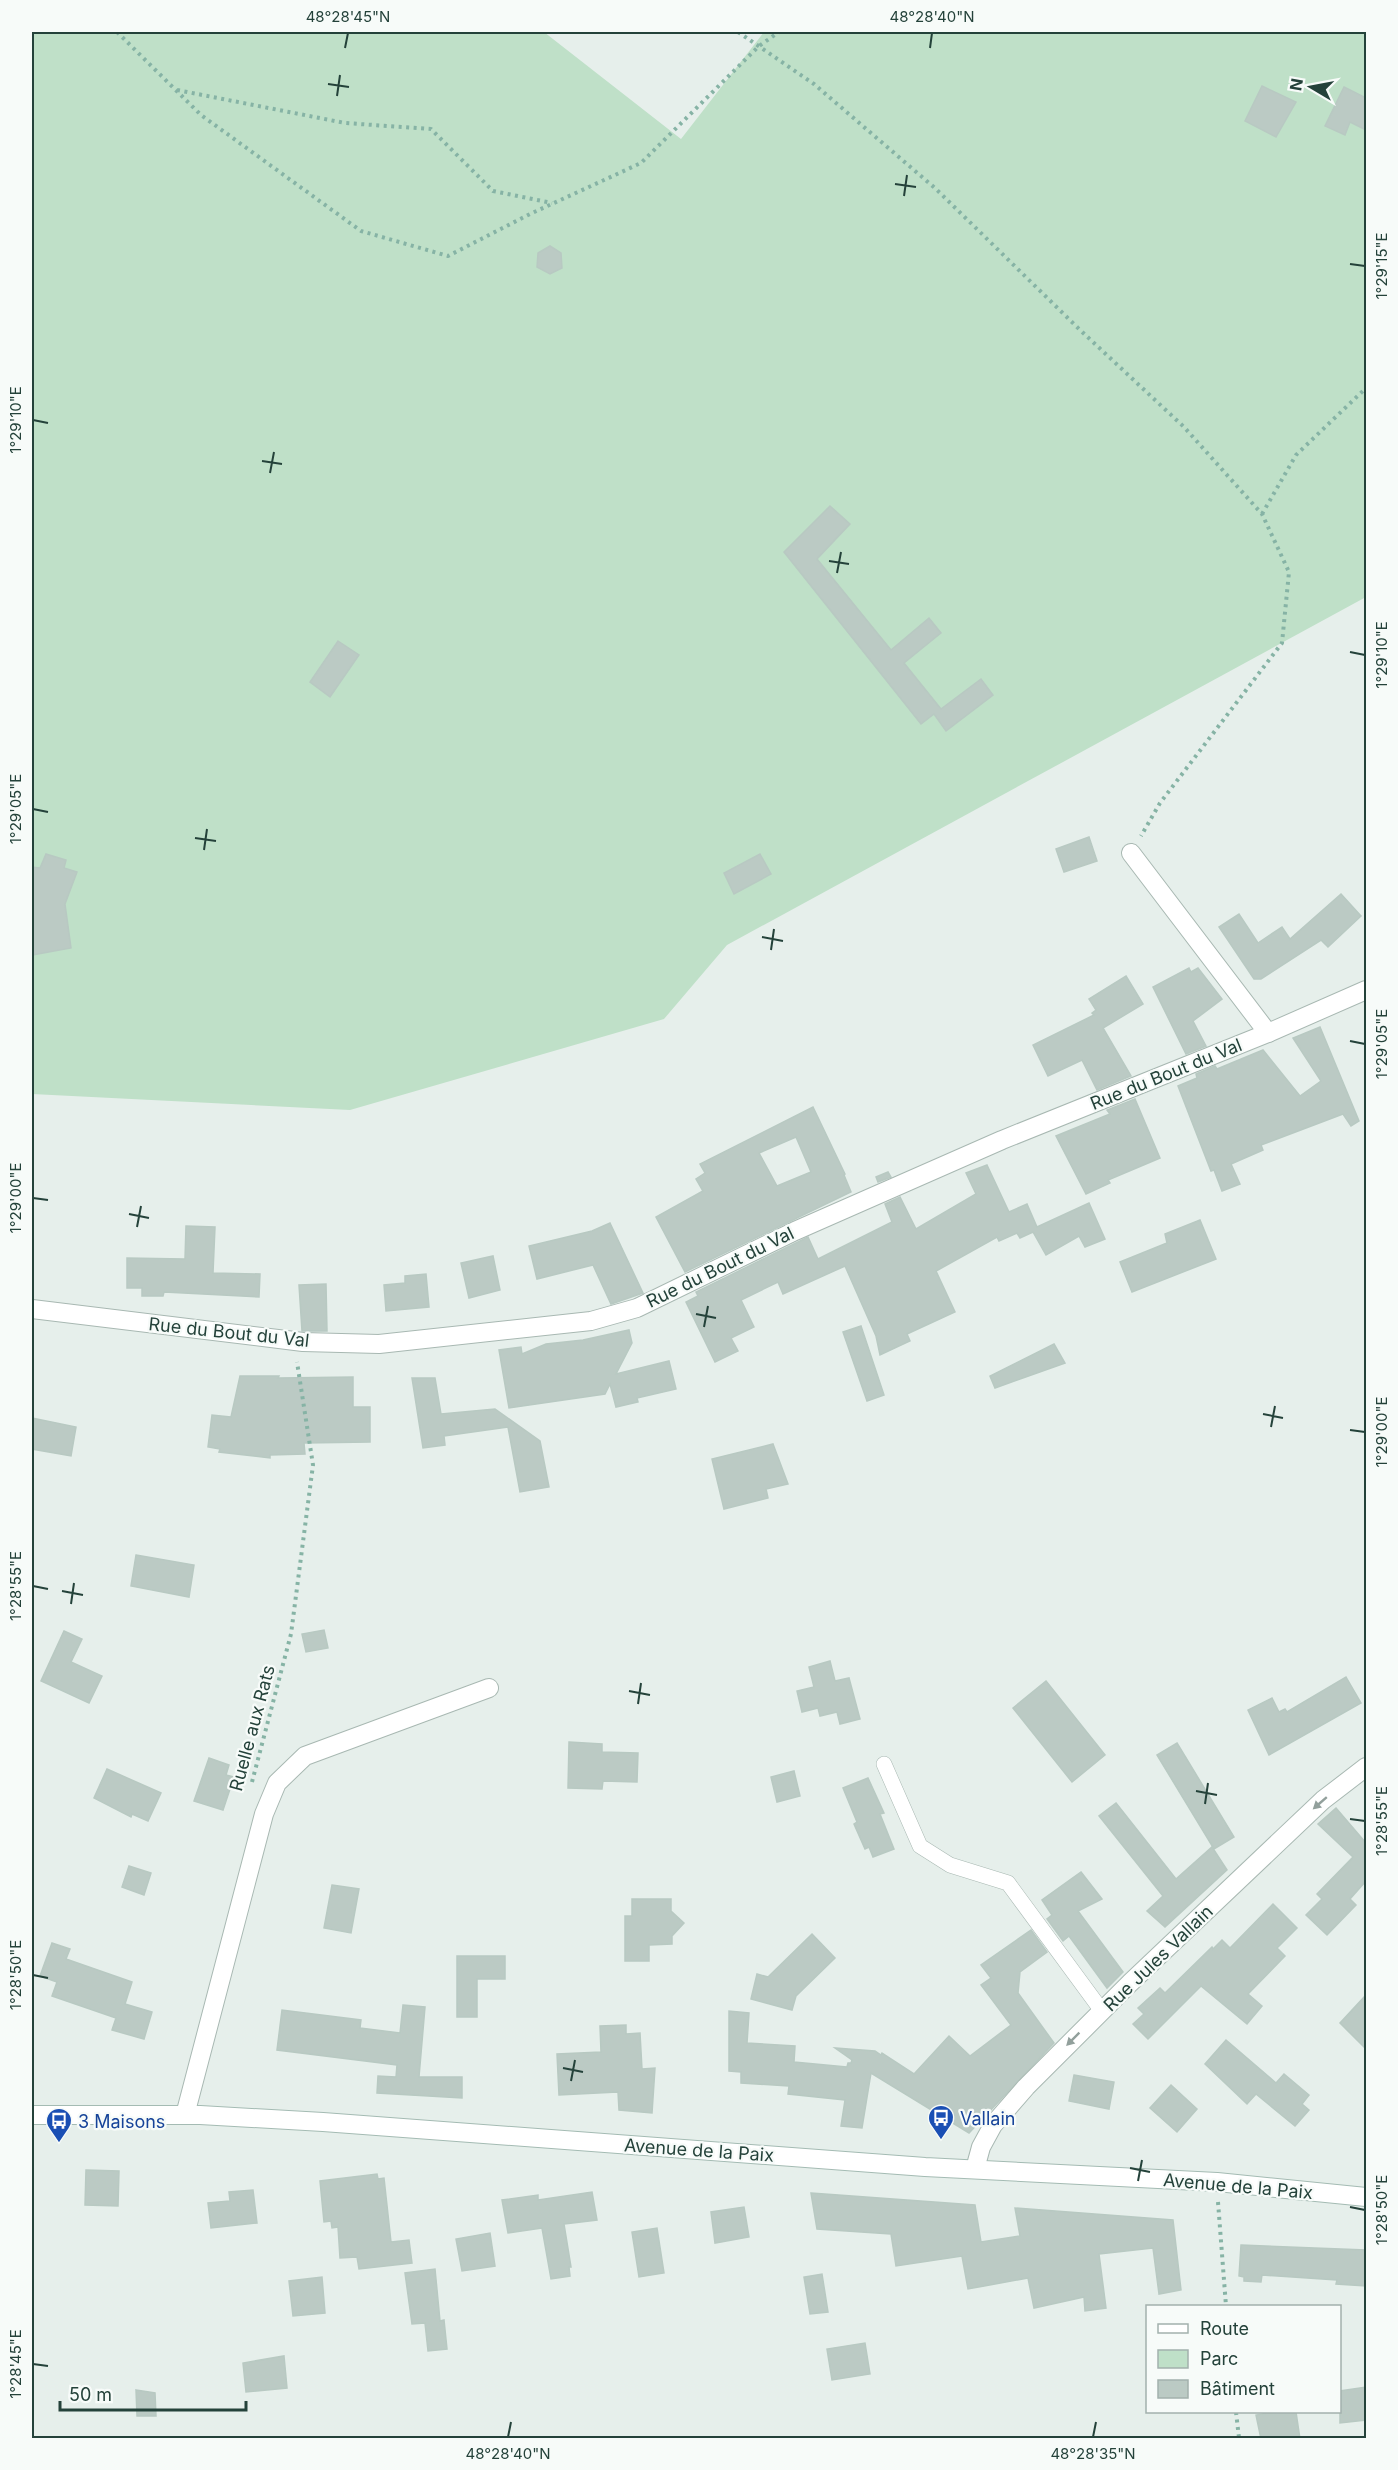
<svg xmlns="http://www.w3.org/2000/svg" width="1398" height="2470" viewBox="0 0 1398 2470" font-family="Inter,sans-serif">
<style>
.green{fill:#bfe0c8}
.building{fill:#bbcac4;stroke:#b8c9c2;stroke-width:1.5;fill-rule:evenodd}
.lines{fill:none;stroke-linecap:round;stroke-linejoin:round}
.lane-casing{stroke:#a8b8b2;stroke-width:16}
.street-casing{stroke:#a8b8b2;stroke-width:20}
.secondary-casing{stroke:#a4bbb3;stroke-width:20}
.path{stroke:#86b3a5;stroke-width:4;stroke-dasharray:3 4.5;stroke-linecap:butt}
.lane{stroke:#fff;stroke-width:15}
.street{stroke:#fff;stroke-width:18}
.secondary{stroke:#fff;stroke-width:18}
.oneway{fill:#92a09c}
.ticks{fill:none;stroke:#24423a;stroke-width:2}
.labels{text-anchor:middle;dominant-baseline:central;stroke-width:4.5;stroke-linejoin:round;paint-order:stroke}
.street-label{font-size:18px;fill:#24423a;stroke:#f7fbf9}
.transit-label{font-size:18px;fill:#164399;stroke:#f7fbf9;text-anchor:start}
.neatline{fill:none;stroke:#24423a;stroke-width:2}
.ticks-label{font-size:15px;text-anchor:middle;fill:#24423a}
</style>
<rect width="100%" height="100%" fill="#e6efeb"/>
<!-- green -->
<polygon class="green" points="32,32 544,32 681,139 764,32 1366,32 1366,597 727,945 664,1019 350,1110 32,1094"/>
<!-- building -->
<g class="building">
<polygon points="1262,86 1296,102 1276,137 1245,121"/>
<polygon points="1344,87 1366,98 1366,130 1350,122 1345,135 1325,126"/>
<polygon points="550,246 561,253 562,268 550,274 537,267 538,253"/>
<polygon points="830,506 850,524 817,559 891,650 929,618 941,633 904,663 941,709 981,679 993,695 946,731 934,714 921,724 784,552"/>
<polygon points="338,641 359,655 330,697 310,682"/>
<polygon points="1089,837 1097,861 1064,872 1056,849"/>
<polygon points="46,854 66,860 64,868 77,872 65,904 71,948 32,955 32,867 40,868"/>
<polygon points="760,854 771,874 734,894 724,873"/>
<polygon points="1341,894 1361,916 1328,947 1321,940 1261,979 1254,979 1219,927 1239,914 1258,943 1282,927 1290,939"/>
<polygon points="1189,968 1191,972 1198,968 1222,999 1193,1021 1206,1046 1186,1054 1153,987"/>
<polygon points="1126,976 1143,1004 1103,1028 1131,1076 1097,1090 1082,1060 1048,1076 1033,1045 1094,1015 1092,1013 1096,1010 1089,999"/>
<polygon points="1320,1027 1359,1121 1351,1126 1343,1114 1261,1145 1263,1150 1231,1164 1240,1184 1222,1191 1214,1170 1211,1171 1178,1086 1197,1078 1196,1074 1215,1066 1217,1069 1263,1050 1300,1096 1321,1081 1293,1038"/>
<polygon points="1135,1099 1160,1158 1108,1180 1110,1183 1086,1194 1056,1136 1110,1114 1107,1110"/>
<path d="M813 1107 845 1174 844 1175 851 1192 685 1272 656 1217 703 1191 696 1179 705 1173 700 1164ZM796 1137 811 1172 777 1186 759 1153Z"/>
<polygon points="987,1165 1009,1212 1027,1204 1037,1227 1089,1203 1105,1239 1085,1247 1079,1236 1046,1255 1033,1232 1020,1238 1017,1233 999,1241 997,1237 936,1271 955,1312 907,1334 910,1341 880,1355 876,1336 845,1266 783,1294 778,1282 741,1300 754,1327 731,1338 738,1351 715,1362 686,1302 698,1296 696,1292 808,1237 818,1259 892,1222 885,1204 900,1197 916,1229 976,1194 966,1173"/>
<polygon points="888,1172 891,1177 878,1182 876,1177"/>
<polygon points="1200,1220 1216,1259 1132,1292 1120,1262 1167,1243 1165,1234"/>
<polygon points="610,1223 643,1293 611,1304 593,1265 537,1279 529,1246 592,1231"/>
<polygon points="186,1226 215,1227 213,1273 260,1274 259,1297 164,1292 163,1296 142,1296 142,1288 127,1288 127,1258 185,1259"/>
<polygon points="493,1256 500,1290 469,1298 461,1263"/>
<polygon points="426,1274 429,1307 386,1311 384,1285 405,1283 405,1276"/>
<polygon points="326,1284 327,1331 302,1331 299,1285"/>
<polygon points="861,1326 884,1395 867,1401 843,1332"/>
<polygon points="629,1330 632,1343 616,1374 669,1361 676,1389 637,1398 638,1402 616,1407 610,1384 605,1394 509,1408 499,1350 521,1347 522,1354 546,1344 583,1340"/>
<polygon points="1054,1344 1065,1363 995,1388 990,1376"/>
<polygon points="240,1376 279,1376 278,1378 353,1377 353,1407 370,1407 370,1442 304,1443 305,1454 270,1455 270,1458 219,1452 220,1449 208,1447 212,1415 231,1417"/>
<polygon points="412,1378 435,1378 441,1414 495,1409 540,1441 549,1487 520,1492 508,1427 444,1436 445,1445 423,1448"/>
<polygon points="32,1418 76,1427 71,1456 32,1449"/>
<polygon points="773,1444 788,1484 766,1489 768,1498 724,1509 712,1459"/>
<polygon points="136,1555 194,1565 189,1597 131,1586"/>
<polygon points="324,1630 328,1648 306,1652 302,1634"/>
<polygon points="64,1631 82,1639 71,1662 102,1676 89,1703 41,1681"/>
<polygon points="830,1661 835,1681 849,1678 860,1719 840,1724 837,1712 820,1716 818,1708 802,1712 797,1691 814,1687 809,1667"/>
<polygon points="1346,1677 1361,1703 1269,1755 1248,1710 1272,1698 1279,1712 1285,1709 1287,1712"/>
<polygon points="1046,1681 1105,1755 1072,1782 1013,1708"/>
<polygon points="569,1742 602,1744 602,1752 638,1753 637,1782 603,1781 602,1789 568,1788"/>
<polygon points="1177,1743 1234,1837 1214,1849 1157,1755"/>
<polygon points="209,1758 229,1765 226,1775 234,1777 223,1810 194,1801"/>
<polygon points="107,1769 161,1793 148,1821 132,1814 131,1817 94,1798"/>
<polygon points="794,1771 800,1796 777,1802 771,1777"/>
<polygon points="868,1778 884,1813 880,1814 894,1849 873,1857 869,1847 865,1849 854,1824 857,1822 843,1788"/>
<polygon points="1116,1803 1176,1879 1212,1847 1227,1870 1165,1927 1147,1911 1163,1896 1099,1816"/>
<polygon points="1336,1808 1366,1843 1366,1881 1350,1899 1356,1905 1327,1935 1306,1915 1322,1899 1317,1894 1353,1857 1318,1824"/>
<polygon points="129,1866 151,1873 144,1895 122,1887"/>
<polygon points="1081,1872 1102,1899 1078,1911 1123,1972 1107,1988 1069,1936 1063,1941 1047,1919 1052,1915 1042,1900"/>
<polygon points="332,1885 359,1889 351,1933 324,1928"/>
<polygon points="632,1899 671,1899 671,1911 684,1923 672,1936 672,1944 649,1945 649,1961 625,1961 625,1916 632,1916"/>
<polygon points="1273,1904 1297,1928 1277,1948 1285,1956 1248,1994 1262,2006 1247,2024 1201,1986 1148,2039 1133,2024 1144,2014 1138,2008 1160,1988 1165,1993 1212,1947 1213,1949 1222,1940 1230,1948"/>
<polygon points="1031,1930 1047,1952 1020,1972 1018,1993 1054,2043 969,2133 871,2073 862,2128 841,2126 845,2100 788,2094 789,2086 741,2083 741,2072 729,2071 729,2011 749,2013 747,2043 795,2046 794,2062 847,2067 848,2063 851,2063 852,2060 835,2048 875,2051 881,2055 882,2053 914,2074 949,2036 970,2056 1011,2025 981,1985 991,1978 981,1965"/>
<polygon points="812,1934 835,1958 796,1996 792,2010 751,1999 757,1974 768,1977"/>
<polygon points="52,1943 70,1949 66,1959 132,1982 125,2004 152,2012 144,2039 112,2030 116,2018 52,1996 57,1982 40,1976"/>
<polygon points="457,1956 505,1956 505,1979 477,1979 477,2017 457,2017"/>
<polygon points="1366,1995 1366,2049 1340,2023"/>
<polygon points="403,2005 425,2007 419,2077 462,2077 462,2098 377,2093 378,2076 396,2077 397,2065 277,2050 282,2010 361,2020 360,2028 400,2033"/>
<polygon points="626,2025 626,2034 640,2033 642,2069 655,2068 652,2113 619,2110 618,2092 559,2095 557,2054 601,2052 600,2026"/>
<polygon points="1226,2040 1276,2083 1284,2074 1309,2095 1302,2104 1309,2110 1295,2126 1256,2094 1247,2104 1205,2064"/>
<polygon points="1074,2075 1114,2082 1109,2109 1069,2101"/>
<polygon points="1171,2085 1197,2109 1177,2132 1150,2108"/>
<polygon points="86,2170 119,2171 118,2206 85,2205"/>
<polygon points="377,2174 378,2179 384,2178 391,2242 409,2240 412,2263 359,2269 357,2257 340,2258 338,2227 332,2228 331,2221 324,2222 320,2181"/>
<polygon points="253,2190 257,2223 211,2228 208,2203 230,2201 229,2192"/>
<polygon points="592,2192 597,2220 564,2224 571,2267 569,2267 570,2276 551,2279 542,2228 508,2233 502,2200 538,2195 538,2200"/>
<polygon points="811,2193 975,2205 981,2242 1020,2236 1015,2208 1173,2220 1181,2290 1159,2294 1153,2248 1099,2254 1106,2308 1085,2311 1084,2297 1034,2308 1028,2278 968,2289 962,2256 896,2266 891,2234 817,2229"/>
<polygon points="744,2207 749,2237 715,2243 711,2212"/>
<polygon points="657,2228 664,2273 639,2277 632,2232"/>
<polygon points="490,2233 495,2266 462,2271 456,2239"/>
<polygon points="1241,2245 1366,2250 1366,2286 1336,2284 1337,2280 1262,2275 1261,2282 1244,2281 1244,2277 1239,2276"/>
<polygon points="435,2269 440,2321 444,2320 447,2349 428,2351 425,2323 412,2324 405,2273"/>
<polygon points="822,2274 828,2312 810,2314 804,2277"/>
<polygon points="322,2277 325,2313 293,2316 289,2281"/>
<polygon points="865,2343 870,2374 832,2380 827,2349"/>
<polygon points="284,2356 287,2388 246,2392 243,2363"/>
<polygon points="1366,2387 1366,2420 1340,2423 1340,2391"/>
<polygon points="136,2390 155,2393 156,2416 137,2416"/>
<polygon points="1274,2412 1296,2412 1300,2439 1261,2439 1256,2415"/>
</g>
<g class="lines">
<defs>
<polyline id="lane" points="884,1764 920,1846 950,1865 1008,1883 1102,2011"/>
<g id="street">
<polyline points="1131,853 1268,1033"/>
<polyline points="32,1309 303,1342 379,1344 591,1321 637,1308 795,1231 1002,1140 1268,1033 1366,990"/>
<polyline points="185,2115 264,1814 277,1783 305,1756 489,1688"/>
<polyline points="975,2169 981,2147 993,2125 1026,2087 1130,1983 1323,1800 1366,1767"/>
</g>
<polyline id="secondary" points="32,2115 200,2115 323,2122 925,2167 1217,2182 1366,2197"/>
</defs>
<!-- lane casing -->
<use href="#lane" class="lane-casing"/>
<!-- street casing -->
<use href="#street" class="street-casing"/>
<!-- secondary casing -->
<use href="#secondary" class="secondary-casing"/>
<!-- path -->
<g class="path">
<polyline points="117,32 201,115 361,231 448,256 530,214 641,163 759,46 779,32"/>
<polyline points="738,32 814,84 936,189 1079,329 1184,427 1262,514 1289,572 1282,643 1160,803 1141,836"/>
<polyline points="177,90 345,123 431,129 493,191 552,203"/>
<polyline points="1262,514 1296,455 1366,388"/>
<polyline points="252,1782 291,1634 313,1465 297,1362"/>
<polyline points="1218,2202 1226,2306"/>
<polyline points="1236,2412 1239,2438"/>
</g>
<!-- lane -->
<use href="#lane" class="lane"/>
<!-- street -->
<use href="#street" class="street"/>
<!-- secondary -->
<use href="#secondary" class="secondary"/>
</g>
<!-- one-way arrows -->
<defs><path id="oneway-solid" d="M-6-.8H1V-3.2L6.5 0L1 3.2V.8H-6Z" transform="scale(1.5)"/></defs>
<g class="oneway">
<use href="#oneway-solid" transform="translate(1320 1803) rotate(139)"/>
<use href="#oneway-solid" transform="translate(1073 2039) rotate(135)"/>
</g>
<!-- ticks -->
<path class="ticks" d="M345 48 348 33M930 48 932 33M328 84 349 87M337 96 340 75M895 184 916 187M904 196 907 175M1350 264 1365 266M33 420 48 423M262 461 282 464M270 473 274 452M829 561 849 564M837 573 841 552M1350 652 1365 655M33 809 48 812M195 838 216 841M204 850 207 829M762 937 783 941M771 950 774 929M1350 1041 1365 1044M33 1198 48 1200M129 1214 149 1218M137 1227 141 1206M696 1314 716 1318M704 1327 708 1306M1263 1414 1283 1418M1271 1427 1275 1406M1350 1430 1365 1432M33 1586 48 1589M62 1591 83 1595M71 1604 74 1583M629 1691 650 1695M638 1704 641 1683M1196 1791 1217 1795M1205 1804 1208 1783M1350 1819 1365 1821M33 1975 48 1978M563 2068 583 2072M571 2081 575 2060M1130 2168 1150 2172M1138 2181 1142 2160M1350 2207 1365 2210M33 2364 48 2366M508 2437 511 2422M1093 2437 1096 2422"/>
<!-- icons -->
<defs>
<symbol id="bus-pin" viewBox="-11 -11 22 30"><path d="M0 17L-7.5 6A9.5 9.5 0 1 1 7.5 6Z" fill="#1a4fb4" stroke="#f7fbf9"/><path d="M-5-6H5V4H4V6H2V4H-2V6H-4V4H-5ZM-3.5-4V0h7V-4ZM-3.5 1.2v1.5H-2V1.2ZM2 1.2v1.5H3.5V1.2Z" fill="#fff"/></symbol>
</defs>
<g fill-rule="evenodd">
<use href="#bus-pin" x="926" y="2103" width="30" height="40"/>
<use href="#bus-pin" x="44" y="2106" width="30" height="40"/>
</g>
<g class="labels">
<!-- street labels -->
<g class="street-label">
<text transform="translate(1166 1074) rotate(-22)">Rue du Bout du Val</text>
<text transform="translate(720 1267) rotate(-26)">Rue du Bout du Val</text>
<text transform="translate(229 1332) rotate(6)">Rue du Bout du Val</text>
<text transform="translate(252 1728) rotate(-75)">Ruelle aux Rats</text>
<text transform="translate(1158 1958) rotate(-44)">Rue Jules Vallain</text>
<text transform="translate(699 2150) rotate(4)">Avenue de la Paix</text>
<text transform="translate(1238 2186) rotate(5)">Avenue de la Paix</text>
</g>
<!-- transit labels -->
<g class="transit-label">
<text x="960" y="2118">Vallain</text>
<text x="78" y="2121">3 Maisons</text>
</g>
</g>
<!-- border -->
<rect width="1398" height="2470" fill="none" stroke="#f7fbf9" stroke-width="66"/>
<!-- legend -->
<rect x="1146" y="2305" width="195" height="108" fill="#f7fbf9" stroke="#a3b1ad" stroke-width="1.5"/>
<rect x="1158" y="2324" width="30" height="9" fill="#ffffff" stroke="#a3b1ad" stroke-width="1.5"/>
<text x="1200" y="2335" font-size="18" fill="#24423a">Route</text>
<rect x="1158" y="2350" width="30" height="18" fill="#bfe0c8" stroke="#a3b1ad" stroke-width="1.5"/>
<text x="1200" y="2365" font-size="18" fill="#24423a">Parc</text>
<rect x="1158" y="2380" width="30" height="18" fill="#bbcac4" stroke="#a3b1ad" stroke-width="1.5"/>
<text x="1200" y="2395" font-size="18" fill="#24423a">Bâtiment</text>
<!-- north arrow -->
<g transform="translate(1311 87) rotate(280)" stroke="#f7fbf9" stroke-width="4.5" paint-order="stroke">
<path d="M0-4.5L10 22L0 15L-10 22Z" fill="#24423a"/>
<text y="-9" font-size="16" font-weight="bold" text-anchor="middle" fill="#24423a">N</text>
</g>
<!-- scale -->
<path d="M60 2401v9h186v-9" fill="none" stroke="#24423a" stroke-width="3"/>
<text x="69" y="2401" font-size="18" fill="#24423a" stroke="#f7fbf9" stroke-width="4.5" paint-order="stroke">50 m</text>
<rect x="33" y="33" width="1332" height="2404" class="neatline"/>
<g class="ticks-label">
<text x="348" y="22">48°28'45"N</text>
<text x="932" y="22">48°28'40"N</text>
<text transform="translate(1382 266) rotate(-90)" y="5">1°29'15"E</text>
<text transform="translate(16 420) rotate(-90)" y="5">1°29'10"E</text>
<text transform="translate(1382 655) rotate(-90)" y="5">1°29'10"E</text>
<text transform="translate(16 809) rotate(-90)" y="5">1°29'05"E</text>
<text transform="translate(1382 1044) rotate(-90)" y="5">1°29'05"E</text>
<text transform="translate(16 1198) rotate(-90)" y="5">1°29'00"E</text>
<text transform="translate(1382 1432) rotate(-90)" y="5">1°29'00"E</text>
<text transform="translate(16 1586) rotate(-90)" y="5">1°28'55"E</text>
<text transform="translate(1382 1821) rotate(-90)" y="5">1°28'55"E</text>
<text transform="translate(16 1975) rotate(-90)" y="5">1°28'50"E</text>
<text transform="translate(1382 2210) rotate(-90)" y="5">1°28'50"E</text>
<text transform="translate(16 2364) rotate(-90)" y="5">1°28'45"E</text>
<text x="508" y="2459">48°28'40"N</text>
<text x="1093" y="2459">48°28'35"N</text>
</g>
</svg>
